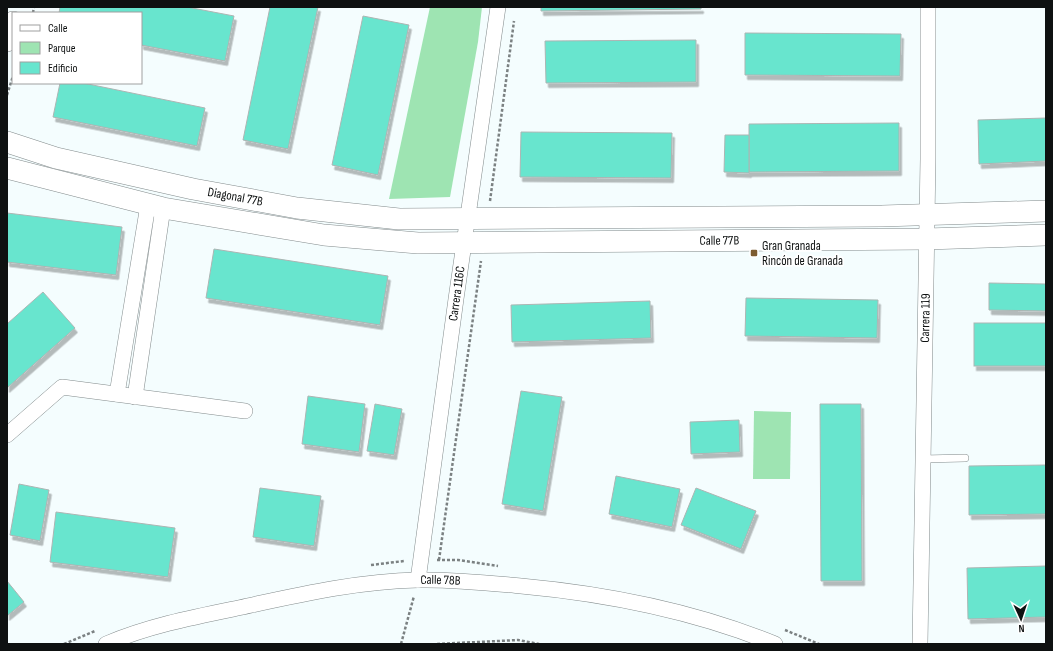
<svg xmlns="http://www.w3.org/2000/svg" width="1053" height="651" viewBox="0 0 1053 651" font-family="'Sofia Sans Condensed',sans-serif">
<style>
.green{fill:#9ee4b2}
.building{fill:#67e5ce;stroke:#adb5b3;filter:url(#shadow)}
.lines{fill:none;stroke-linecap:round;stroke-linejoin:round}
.lane-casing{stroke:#838b8c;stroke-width:8}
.street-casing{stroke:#838b8c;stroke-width:16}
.secondary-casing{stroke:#838b8c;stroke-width:22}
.path{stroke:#7b8182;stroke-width:2.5;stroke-dasharray:3 2;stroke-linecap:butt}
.lane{stroke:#fff;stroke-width:7}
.street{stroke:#fff;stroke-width:15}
.secondary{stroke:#fff;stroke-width:21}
.poi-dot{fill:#7c5c31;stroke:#fff;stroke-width:1.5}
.labels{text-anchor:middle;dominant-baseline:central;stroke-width:3.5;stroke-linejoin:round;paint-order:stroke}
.street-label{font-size:13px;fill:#0e1111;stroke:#fff}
.poi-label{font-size:13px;fill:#0e1111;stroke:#fff;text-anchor:start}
</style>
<defs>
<filter id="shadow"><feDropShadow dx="2.5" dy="4.5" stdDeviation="0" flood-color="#0004"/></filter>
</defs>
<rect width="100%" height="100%" fill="#f4fdfe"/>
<!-- green -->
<g class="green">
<polygon points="430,7 482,7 478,42 450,197 389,199"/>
<polygon points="754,411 791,412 790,479 753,479"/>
</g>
<!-- building -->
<g class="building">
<polygon points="60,7 187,7 234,16 225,61 141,45 141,13 59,13"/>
<polygon points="270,7 318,7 288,149 243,140"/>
<polygon points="541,7 701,7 701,9 541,11"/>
<polygon points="363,16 409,25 378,175 332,165"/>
<polygon points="745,33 901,34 900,76 745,75"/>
<polygon points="696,40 696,82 546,83 545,41"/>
<polygon points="60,83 83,83 205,108 197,146 53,117"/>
<polygon points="1046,118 1046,161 979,164 978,120"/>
<polygon points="899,123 899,171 749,172 749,124"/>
<polygon points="521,132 672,133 671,178 520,177"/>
<polygon points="725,135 749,135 749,173 724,172"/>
<polygon points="7,213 122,227 116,275 7,262"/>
<polygon points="214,249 388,276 380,325 206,298"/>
<polygon points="989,283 1046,284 1046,311 989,310"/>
<polygon points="43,292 75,328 7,388 7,324"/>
<polygon points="746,298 878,300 877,338 745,336"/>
<polygon points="650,301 651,338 512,342 511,305"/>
<rect x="974" y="323" width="72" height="43"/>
<polygon points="521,391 562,397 543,511 502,504"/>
<polygon points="308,396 365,404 359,452 302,444"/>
<polygon points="375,404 402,409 394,455 367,451"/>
<polygon points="820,404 861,404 862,581 821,581"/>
<polygon points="739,420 740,452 691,454 690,422"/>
<polygon points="1046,465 1046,514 969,515 969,466"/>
<polygon points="616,476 680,489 672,527 609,514"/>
<polygon points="19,484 49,490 40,541 10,535"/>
<polygon points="260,488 321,496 314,546 253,537"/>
<polygon points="696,488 756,511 741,549 681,525"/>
<polygon points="56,512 175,528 168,577 50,562"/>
<polygon points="1046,566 1046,617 968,619 967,568"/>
<polygon points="7,581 24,602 7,616"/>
</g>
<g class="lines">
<defs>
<polyline id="lane" points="923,459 965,458"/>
<g id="street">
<polyline points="117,394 148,205"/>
<polyline points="135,397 163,208"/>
<polyline points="7,435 62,387 245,411"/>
<path id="s1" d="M418 580 456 299 498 7"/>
<path id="s2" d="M106 644C148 626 194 617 238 608 298 595 358 581 418 580 452 579 488 583 521 586 608 594 694 611 775 644"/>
<path id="s3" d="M920 644 928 159V7"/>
</g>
<g id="secondary">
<polyline points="7,41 13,22"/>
<path id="s4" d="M7 142 56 158 193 189 297 208 399 219 882 216 1046 211"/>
<path id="s5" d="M7 168 163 208 324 235 418 243 927 239 1046 235"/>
</g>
</defs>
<!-- lane casing -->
<use href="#lane" class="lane-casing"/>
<!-- street casing -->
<use href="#street" class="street-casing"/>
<!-- secondary casing -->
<use href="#secondary" class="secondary-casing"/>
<!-- path -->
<g class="path">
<polyline points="33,13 34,7"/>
<polyline points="7,95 13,76"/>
<polyline points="490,201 514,21"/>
<polyline points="437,560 458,560 498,566"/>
<polyline points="439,560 481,261"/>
<polyline points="371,565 404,561"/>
<polyline points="785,630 819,644"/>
<polyline points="64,644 95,631"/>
<polyline points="401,644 414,596"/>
<polyline points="437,644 518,640 539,644"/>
</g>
<!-- lane -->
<use href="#lane" class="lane"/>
<!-- street -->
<use href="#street" class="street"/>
<!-- secondary -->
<use href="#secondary" class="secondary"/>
</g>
<!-- markers -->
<rect class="poi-dot" x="750" y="249" width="8" height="8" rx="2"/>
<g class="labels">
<!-- street labels -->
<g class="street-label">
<text stroke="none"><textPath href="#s4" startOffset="235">Diagonal 77B</textPath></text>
<text stroke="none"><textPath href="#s5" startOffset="720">Calle 77B</textPath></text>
<text stroke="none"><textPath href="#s1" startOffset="289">Carrera 116C</textPath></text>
<text stroke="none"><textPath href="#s3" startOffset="326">Carrera 119</textPath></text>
<text stroke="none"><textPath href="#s2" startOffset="342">Calle 78B</textPath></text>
</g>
<!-- poi labels -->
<g class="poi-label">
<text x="762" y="246">Gran Granada<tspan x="762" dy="15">Rincón de Granada</tspan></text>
</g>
</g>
<!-- border -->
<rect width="1053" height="651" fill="none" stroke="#0e1111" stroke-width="16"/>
<!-- legend -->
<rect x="12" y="12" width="130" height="72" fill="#ffffff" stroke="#9fa0a0"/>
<rect x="20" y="25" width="20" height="6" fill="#ffffff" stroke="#9fa0a0"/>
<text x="48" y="32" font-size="12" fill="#0e1111">Calle</text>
<rect x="20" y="42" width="20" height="12" fill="#9ee4b2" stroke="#9fa0a0"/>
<text x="48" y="52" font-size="12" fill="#0e1111">Parque</text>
<rect x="20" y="62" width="20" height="12" fill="#67e5ce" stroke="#9fa0a0"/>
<text x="48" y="72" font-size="12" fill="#0e1111">Edificio</text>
<!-- north arrow -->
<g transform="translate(1021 619) rotate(177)" stroke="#ffffff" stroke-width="3" paint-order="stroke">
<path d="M0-3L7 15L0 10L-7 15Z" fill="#0e1111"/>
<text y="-6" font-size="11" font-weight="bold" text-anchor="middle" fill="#0e1111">N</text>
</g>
</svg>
